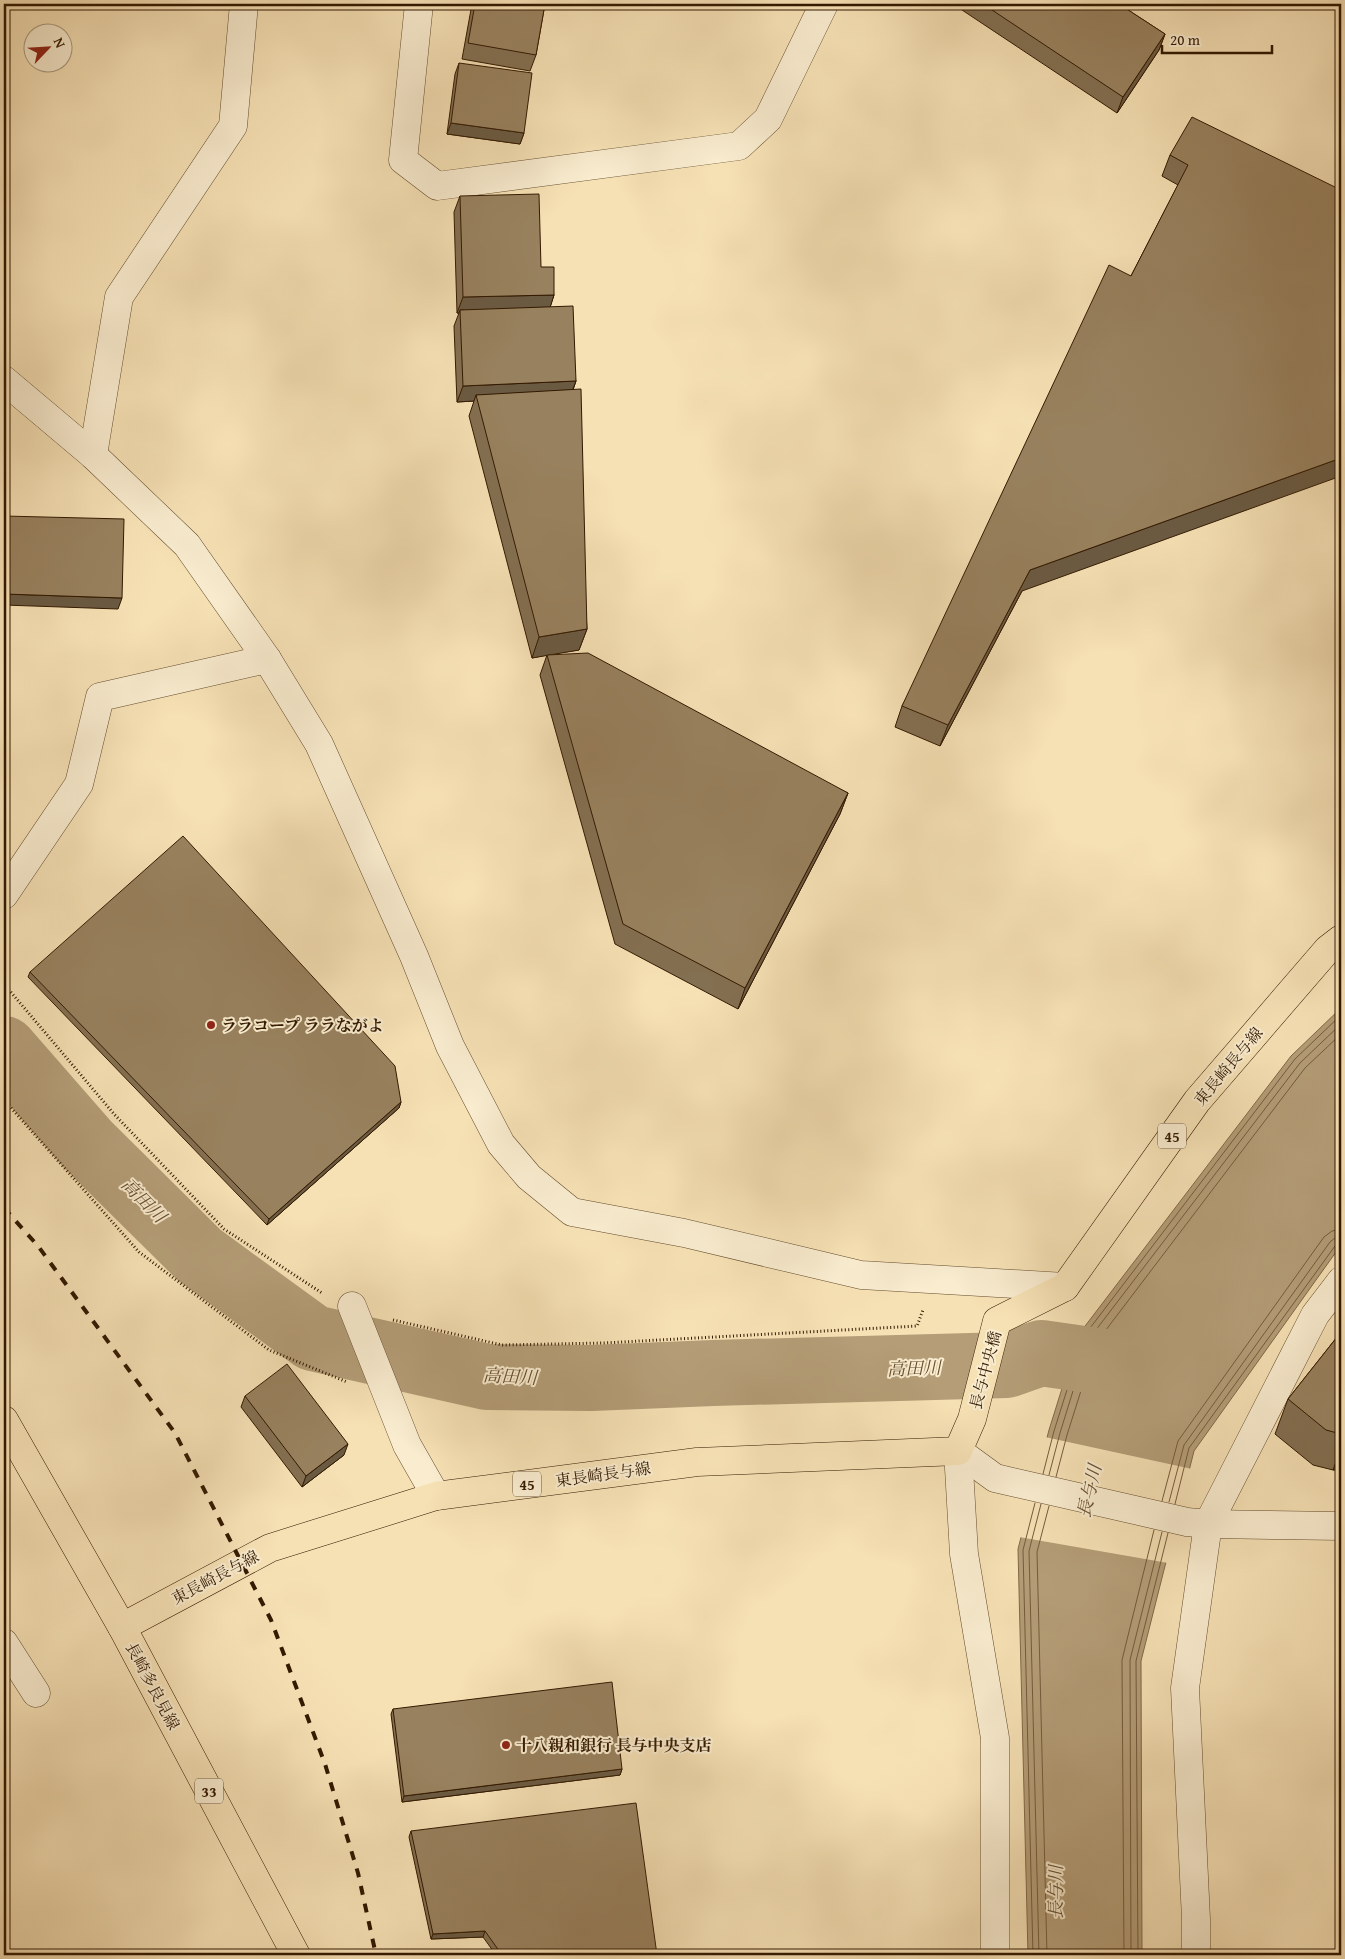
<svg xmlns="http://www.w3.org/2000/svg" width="1345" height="1959" viewBox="0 0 1345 1959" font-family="'Gentium Book Plus','Noto Serif JP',serif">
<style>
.water{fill:#b49d77;stroke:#806847}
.pier{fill:#f6e1b5}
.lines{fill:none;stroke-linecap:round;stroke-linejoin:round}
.shore{stroke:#745b3c;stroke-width:1}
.river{stroke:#b49d77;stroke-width:66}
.minor-casing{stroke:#644b2d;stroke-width:29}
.major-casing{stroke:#331900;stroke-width:29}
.path{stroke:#331900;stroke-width:3;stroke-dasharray:1 2.5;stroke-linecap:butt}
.minor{stroke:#f9eccf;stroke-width:28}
.major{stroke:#f6e1b5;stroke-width:28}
.rail{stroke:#331900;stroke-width:4;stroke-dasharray:9 9;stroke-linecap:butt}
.wall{fill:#836f51;stroke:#331900}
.shaded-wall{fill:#6a5a42;stroke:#331900}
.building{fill:#98815e;stroke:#331900}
.poi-dot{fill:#8f2418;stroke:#f9eccf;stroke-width:2}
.labels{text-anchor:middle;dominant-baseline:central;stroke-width:4;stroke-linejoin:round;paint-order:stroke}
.shield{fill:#f9eccf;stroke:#6e583e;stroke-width:1}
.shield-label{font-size:15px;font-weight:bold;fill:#331900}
.poi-label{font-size:16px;font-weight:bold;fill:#331900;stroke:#f9eccf;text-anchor:start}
.street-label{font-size:16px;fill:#331900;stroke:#f9eccf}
.water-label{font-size:18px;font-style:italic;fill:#674e30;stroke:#f9eccf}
</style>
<rect width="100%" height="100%" fill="#f6e1b5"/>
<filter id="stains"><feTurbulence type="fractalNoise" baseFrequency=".004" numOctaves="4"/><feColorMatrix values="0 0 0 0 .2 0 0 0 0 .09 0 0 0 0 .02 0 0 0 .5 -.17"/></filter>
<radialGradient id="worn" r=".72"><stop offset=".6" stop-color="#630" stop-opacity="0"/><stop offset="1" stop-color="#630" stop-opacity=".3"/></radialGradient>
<!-- water -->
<polygon class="water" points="1341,1008 1341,1245 1194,1451 1141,1661 1142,1955 1028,1955 1018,1549 1049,1430 1079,1334 1291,1056"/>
<!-- pier -->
<polygon class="pier" points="1045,1437 1192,1469 1168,1563 1019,1537"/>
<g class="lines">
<!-- shore -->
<g class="shore">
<polyline points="1043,1474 1054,1431 1084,1336 1295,1059 1341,1015"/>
<polyline points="1049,1475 1060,1433 1089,1339 1300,1063 1341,1024"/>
<polyline points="1056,1477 1067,1435 1096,1343 1305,1068 1341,1034"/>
<polyline points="1162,1501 1178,1441 1324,1237 1332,1231 1341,1229"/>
<polyline points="1169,1502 1184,1445 1330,1242 1335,1238 1341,1237"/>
<polyline points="1175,1504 1189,1448 1335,1246 1341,1243"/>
<polyline points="1033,1955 1023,1550 1035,1503"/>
<polyline points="1039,1955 1029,1551 1041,1504"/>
<polyline points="1047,1955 1037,1552 1049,1506"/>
<polyline points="1124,1955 1122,1660 1154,1530"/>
<polyline points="1131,1955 1130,1660 1162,1532"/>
<polyline points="1138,1955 1136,1661 1168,1533"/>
</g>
<!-- river -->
<polyline class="river" points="4,1049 87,1144 199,1255 313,1338 487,1377 591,1378 713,1373 1007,1365 1041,1353 1132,1366"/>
<defs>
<g id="minor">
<polyline points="419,4 403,160 437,186 739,146 768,119 824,4"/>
<polyline points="4,380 93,455 187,545 267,659 319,744 414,956 450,1046 501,1144 529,1177 572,1212 684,1233 861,1275 1065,1287"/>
<polyline points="93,455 119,297 233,126 244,4"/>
<polyline points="4,895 79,784 100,697 267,659"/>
<polyline points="352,1306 407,1445 436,1496"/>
<polyline points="958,1451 964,1554 995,1738 995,1955"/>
<polyline points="958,1451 995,1478 1187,1522 1208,1524 1341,1526"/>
<polyline points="4,1643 36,1693"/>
<polyline points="1196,1955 1196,1919 1185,1688 1208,1524 1315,1315 1341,1281"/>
</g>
<g id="major">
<polyline points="4,1420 122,1627 296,1955"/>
<polyline points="122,1627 270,1548 436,1496 697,1462 958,1451 972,1419 997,1321 1065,1287 1197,1101 1328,949 1341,939"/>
</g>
</defs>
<!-- minor casing -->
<use href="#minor" class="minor-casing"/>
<!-- major casing -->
<use href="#major" class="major-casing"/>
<!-- path -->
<g class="path">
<polyline points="4,984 114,1114 224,1229 322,1293"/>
<polyline points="4,1100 139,1252 269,1350 347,1382"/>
<polyline points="393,1320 502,1345 604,1343 917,1326 923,1310"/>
</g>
<!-- minor -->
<use href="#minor" class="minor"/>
<!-- major -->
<use href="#major" class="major"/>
<!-- rail -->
<polyline class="rail" points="4,1208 38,1246 175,1433 271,1620 325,1764 358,1873 376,1955"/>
</g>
<!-- wall -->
<g class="wall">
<polygon points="472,4 545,4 536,55 530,71 462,59"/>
<polygon points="953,4 1119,4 1165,34 1159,50 1117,113"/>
<polygon points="459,63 524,133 520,144 447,134 455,74"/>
<polygon points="1170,155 1341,190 1022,591 940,746 895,727 902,706 1131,276 1178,185 1162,176"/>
<polygon points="460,196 541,267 554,295 550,307 576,381 573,390 587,629 579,650 552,654 848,793 840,814 738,1009 615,944 540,675 547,655 532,658 469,416 474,401 457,402 454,326 459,313 457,313 454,212"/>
<polygon points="30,972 401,1102 399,1108 267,1225 28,977"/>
<polygon points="1341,1332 1341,1469 1333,1470 1313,1465 1275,1434 1288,1399"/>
<polygon points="245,1396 344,1455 302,1487 241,1407"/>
<polygon points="393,1709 622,1769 620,1775 402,1802 391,1714"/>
<polygon points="411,1831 657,1955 496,1955 483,1937 431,1939 409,1837"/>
</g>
<!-- shaded-wall -->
<g class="shaded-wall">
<polygon points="1165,34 1159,50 1117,113 1123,97"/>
<polygon points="451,123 524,133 520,144 447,134"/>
<polygon points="554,295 549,311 460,310 459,313 457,313 463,297"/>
<polygon points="576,381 570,397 476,395 474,401 457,402 463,386"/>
<polygon points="1341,458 1341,476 1022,591 940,746 948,725 1030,570"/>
<polygon points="4,594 122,598 118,609 4,605"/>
<polygon points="587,629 579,650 532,658 539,637"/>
<polygon points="848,793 840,814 738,1009 745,988"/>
<polygon points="401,1102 399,1108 267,1225 269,1219"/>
<polygon points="348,1444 344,1455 302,1487 306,1476"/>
<polygon points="1341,1448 1341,1469 1333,1470"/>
<polygon points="622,1769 620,1775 402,1802 404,1796"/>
<polygon points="485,1931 483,1937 431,1939 433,1934"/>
</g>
<!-- building -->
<g class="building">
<polygon points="475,4 545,4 536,55 468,43"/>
<polygon points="983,4 1119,4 1165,34 1123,97"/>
<polygon points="459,63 532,73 524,133 451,123"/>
<polygon points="1192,117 1341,190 1341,458 1030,570 948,725 902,706 1109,265 1131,276 1188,165 1170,155"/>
<polygon points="539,194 541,267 554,267 554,295 463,297 460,196"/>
<polygon points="573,306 576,381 463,386 460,310"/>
<polygon points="581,389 587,629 539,637 476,395"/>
<polygon points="4,516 124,519 122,598 4,594"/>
<polygon points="588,653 848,793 745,988 623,924 547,655"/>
<polygon points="183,836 395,1066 401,1102 269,1219 30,972"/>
<polygon points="1341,1332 1341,1434 1326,1430 1288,1399"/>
<polygon points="287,1364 348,1444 306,1476 245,1396"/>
<polygon points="612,1682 622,1769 404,1796 393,1709"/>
<polygon points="636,1803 657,1955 502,1955 485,1931 433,1934 411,1831"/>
</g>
<!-- markers -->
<g class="poi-dot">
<circle cx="211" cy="1025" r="5"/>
<circle cx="506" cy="1745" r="5"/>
</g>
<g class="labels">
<!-- shield labels -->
<g class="shield">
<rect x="1158" y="1123.5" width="28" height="25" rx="4"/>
<rect x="513" y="1471.5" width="28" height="25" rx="4"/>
<rect x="195" y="1778.5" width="28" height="25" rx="4"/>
</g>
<g class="shield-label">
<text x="1172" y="1136">45</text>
<text x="527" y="1484">45</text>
<text x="209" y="1791">33</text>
</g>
<!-- poi labels -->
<g class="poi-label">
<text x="221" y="1025">ララコープ ララながよ</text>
<text x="516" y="1745">十八親和銀行 長与中央支店</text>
</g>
<!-- street labels -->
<g class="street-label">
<text transform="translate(1228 1066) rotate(-50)">東長崎長与線</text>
<text transform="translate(985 1370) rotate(-75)">長与中央橋</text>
<text transform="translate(603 1474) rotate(-8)">東長崎長与線</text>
<text transform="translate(215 1577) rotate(-28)">東長崎長与線</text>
<text transform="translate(153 1686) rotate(62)">長崎多良見線</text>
</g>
<!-- water labels -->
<g class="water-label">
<text transform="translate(144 1200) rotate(45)">高田川</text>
<text transform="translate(914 1368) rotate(-2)">高田川</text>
<text transform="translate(510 1376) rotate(3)">高田川</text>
<text transform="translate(1089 1491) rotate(-77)">長与川</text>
<text transform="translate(1055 1892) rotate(-90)">長与川</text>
</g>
</g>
<!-- margin -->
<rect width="1345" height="1959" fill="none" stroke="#f6e1b5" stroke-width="20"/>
<rect x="5" y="5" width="1335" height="1949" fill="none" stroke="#331900" stroke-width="2.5"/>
<rect x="10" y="10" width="1325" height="1939" fill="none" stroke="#331900"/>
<!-- north arrow -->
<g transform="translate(48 48) rotate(65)"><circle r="24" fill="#f9eccf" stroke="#aa987c"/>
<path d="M0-4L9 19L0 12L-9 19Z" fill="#8f2418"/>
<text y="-8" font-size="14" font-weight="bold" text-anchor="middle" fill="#331900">N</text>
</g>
<!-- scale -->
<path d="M1162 45v8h110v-8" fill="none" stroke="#331900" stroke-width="2.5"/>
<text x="1170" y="45" font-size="15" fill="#331900" stroke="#f9eccf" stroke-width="4" paint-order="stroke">20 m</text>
<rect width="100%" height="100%" filter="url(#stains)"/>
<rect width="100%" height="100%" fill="url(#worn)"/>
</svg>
